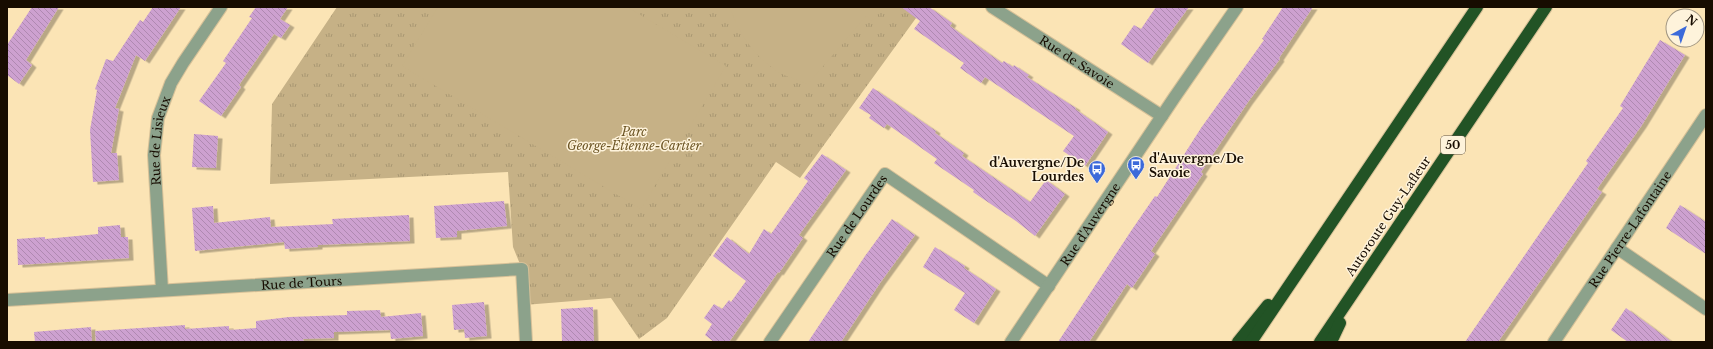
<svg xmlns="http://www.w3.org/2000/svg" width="1713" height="349" viewBox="0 0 1713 349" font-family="'Libre Baskerville',serif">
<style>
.grass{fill:url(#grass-tufts)}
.garden{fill:#c6b186}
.building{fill:url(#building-back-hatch);filter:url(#shadow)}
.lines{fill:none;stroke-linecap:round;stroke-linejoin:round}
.minor-casing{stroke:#d7c198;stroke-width:14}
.highway-casing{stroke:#d7c198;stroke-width:14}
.minor{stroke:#8ca28b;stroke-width:12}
.highway{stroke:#225325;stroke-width:12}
.labels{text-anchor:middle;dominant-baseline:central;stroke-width:3;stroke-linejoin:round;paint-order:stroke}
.shield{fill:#fef3db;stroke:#5c5142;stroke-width:1}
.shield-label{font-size:11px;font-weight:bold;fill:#170c00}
.street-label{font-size:12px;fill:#170c00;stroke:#fef3db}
.park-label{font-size:12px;font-style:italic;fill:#6b5423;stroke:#fef3db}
.poi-label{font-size:12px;font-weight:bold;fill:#170c00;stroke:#fef3db;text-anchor:start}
</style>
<defs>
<pattern id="grass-tufts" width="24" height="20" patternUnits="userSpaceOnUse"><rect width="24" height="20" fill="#c6b186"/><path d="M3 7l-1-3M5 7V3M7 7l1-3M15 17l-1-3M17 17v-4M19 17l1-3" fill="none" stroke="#a99772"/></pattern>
<pattern id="building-back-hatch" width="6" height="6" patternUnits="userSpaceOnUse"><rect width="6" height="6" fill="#cda1d0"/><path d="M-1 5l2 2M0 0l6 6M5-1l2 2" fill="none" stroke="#af89b1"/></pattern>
<filter id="shadow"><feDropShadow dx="4.5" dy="2.5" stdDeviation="0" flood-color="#0004"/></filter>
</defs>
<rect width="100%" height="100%" fill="#fbe4b5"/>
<!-- grass -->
<polygon class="grass" points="337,7 924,7 800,178 776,162 667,318 639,339 611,298 524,305 522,269 513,247 508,172 270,184 272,104"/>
<!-- garden -->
<g class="garden">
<polygon points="438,7 627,7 726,66 641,209 402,66"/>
<path d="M730 7H884L872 21 866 16 808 84C798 80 786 77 777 71 754 56 738 33 730 7Z"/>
</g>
<!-- building -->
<g class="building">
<polygon points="32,7 59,7 26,60 32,65 19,84 7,75 7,45"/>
<polygon points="153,7 181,7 145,61 136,55 115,108 119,109 111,153 117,153 119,180 93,182 90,130 97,90 95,89 106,59 113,61 140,20 143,22"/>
<polygon points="256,7 288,7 280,19 290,25 281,38 274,34 239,85 241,87 221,116 199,101 226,63 223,61 252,18 249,17"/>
<polygon points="901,7 929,7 952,23 950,26 961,34 1002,63 1004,61 1013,67 1014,65 1029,75 1027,77 1076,108 1075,109 1108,132 1085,166 1063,151 1074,136 985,77 981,83 960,68 964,63 914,29 920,21"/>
<polygon points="1156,7 1189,7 1148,63 1121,44 1134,25 1141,29"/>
<polygon points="1283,7 1313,7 1279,58 1280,59 1248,102 1201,172 1203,174 1151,251 1155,254 1132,288 1127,284 1089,342 1058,342 1131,231 1155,196 1157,197 1201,128 1264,40 1262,39"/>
<polygon points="1660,40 1685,55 1642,125 1597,189 1602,192 1498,342 1465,342 1588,163 1586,161 1623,108 1620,106"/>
<polygon points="873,88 936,131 935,133 964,153 962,156 1030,202 1046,180 1065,194 1035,236 1016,221 973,192 974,190 934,163 937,159 887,124 884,128 869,118 871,115 859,108"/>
<polygon points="194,134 218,136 216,168 192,167"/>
<polygon points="822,154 846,170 799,235 803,238 779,273 778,272 729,342 714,342 705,335 712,324 704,318 714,304 722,309 729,300 731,302 746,281 713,256 727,237 749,254 764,229 771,234 808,181 804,178"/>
<polygon points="504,201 507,226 457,231 457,237 436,238 434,206"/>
<polygon points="1680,205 1706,222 1706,254 1666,228"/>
<polygon points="213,206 214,223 270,217 271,227 333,224 332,219 409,215 410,241 318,245 318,247 285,249 284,242 195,251 192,208"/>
<polygon points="892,219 915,235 880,283 841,342 808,342 865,256"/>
<polygon points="120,225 121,237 128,237 129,258 18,265 17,239 45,237 45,239 98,234 98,227"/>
<polygon points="935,247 965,266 964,268 996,289 974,323 954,310 965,293 923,267"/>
<polygon points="484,302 487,336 465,338 464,329 454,330 452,305"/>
<polygon points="593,307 594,342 562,342 561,309"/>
<polygon points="1626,308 1648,324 1672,342 1628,342 1611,330"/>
<polygon points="380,310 381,317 421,313 423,336 391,339 390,330 334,332 334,338 303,339 304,342 96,342 95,331 185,325 185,329 229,326 229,330 256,328 256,321 289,317 347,315 347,311"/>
<polygon points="91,327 92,342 35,342 34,332"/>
</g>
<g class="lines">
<defs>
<g id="minor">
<path id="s1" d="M992 7 1162 116"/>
<polyline points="1617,248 1706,309"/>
<path id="s2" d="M162 290 154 155 158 118 171 83 183 63 221 7"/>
<path id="s3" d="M7 300 522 269 526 342"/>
<path id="s4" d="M770 342 885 174 1049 286"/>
<path id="s5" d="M1011 342 1174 98 1237 7"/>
<path id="s6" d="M1554 342 1706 115"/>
</g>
<g id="highway">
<polyline points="1238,342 1268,305"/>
<polyline points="1251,342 1477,7"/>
<polyline points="1320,342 1546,7"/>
<polyline points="1331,342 1340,323"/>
</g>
</defs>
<!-- minor casing -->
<use href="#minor" class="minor-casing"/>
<!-- highway casing -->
<use href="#highway" class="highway-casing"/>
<!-- minor -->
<use href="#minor" class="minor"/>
<!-- highway -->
<use href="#highway" class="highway"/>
</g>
<!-- icons -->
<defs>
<symbol id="bus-pin" viewBox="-11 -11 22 30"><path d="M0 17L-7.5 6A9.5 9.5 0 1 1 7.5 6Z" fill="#3c6ada" stroke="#fef3db"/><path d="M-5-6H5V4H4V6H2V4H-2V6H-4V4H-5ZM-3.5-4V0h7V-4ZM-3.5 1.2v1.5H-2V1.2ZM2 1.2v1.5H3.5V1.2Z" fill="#fff"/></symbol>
</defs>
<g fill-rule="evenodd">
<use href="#bus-pin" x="1126" y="155" width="20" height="27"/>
<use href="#bus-pin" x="1087" y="159" width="20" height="27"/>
</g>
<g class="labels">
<!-- shield labels -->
<rect class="shield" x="1441" y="136" width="24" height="18" rx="3"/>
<g class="shield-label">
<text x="1453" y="145">50</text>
</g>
<!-- street labels -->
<g class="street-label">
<text stroke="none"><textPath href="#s1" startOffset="101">Rue de Savoie</textPath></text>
<text stroke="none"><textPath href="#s2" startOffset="150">Rue de Lisieux</textPath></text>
<text transform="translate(1388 216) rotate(-56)">Autoroute Guy-Lafleur</text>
<text stroke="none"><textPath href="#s4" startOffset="153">Rue de Lourdes</textPath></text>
<text stroke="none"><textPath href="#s5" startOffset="142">Rue d'Auvergne</textPath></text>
<text stroke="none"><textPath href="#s6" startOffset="136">Rue Pierre-Lafontaine</textPath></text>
<text stroke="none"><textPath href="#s3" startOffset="295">Rue de Tours</textPath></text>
</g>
<!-- park labels -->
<g class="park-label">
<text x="634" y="131">Parc<tspan x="634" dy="14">George-Étienne-Cartier</tspan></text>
</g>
<!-- poi labels -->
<g class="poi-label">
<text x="1149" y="158">d'Auvergne/De<tspan x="1149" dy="14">Savoie</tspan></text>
<text x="1084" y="162" text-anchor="end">d'Auvergne/De<tspan x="1084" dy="14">Lourdes</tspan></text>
</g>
</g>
<!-- border -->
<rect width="1713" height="349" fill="none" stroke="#170c00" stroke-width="16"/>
<!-- north arrow -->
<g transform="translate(1685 28) rotate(40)"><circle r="19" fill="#fef3db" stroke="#a29783"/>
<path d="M0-3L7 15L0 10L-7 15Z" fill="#3c6ada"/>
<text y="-6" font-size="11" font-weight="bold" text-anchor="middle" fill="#170c00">N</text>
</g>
</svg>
